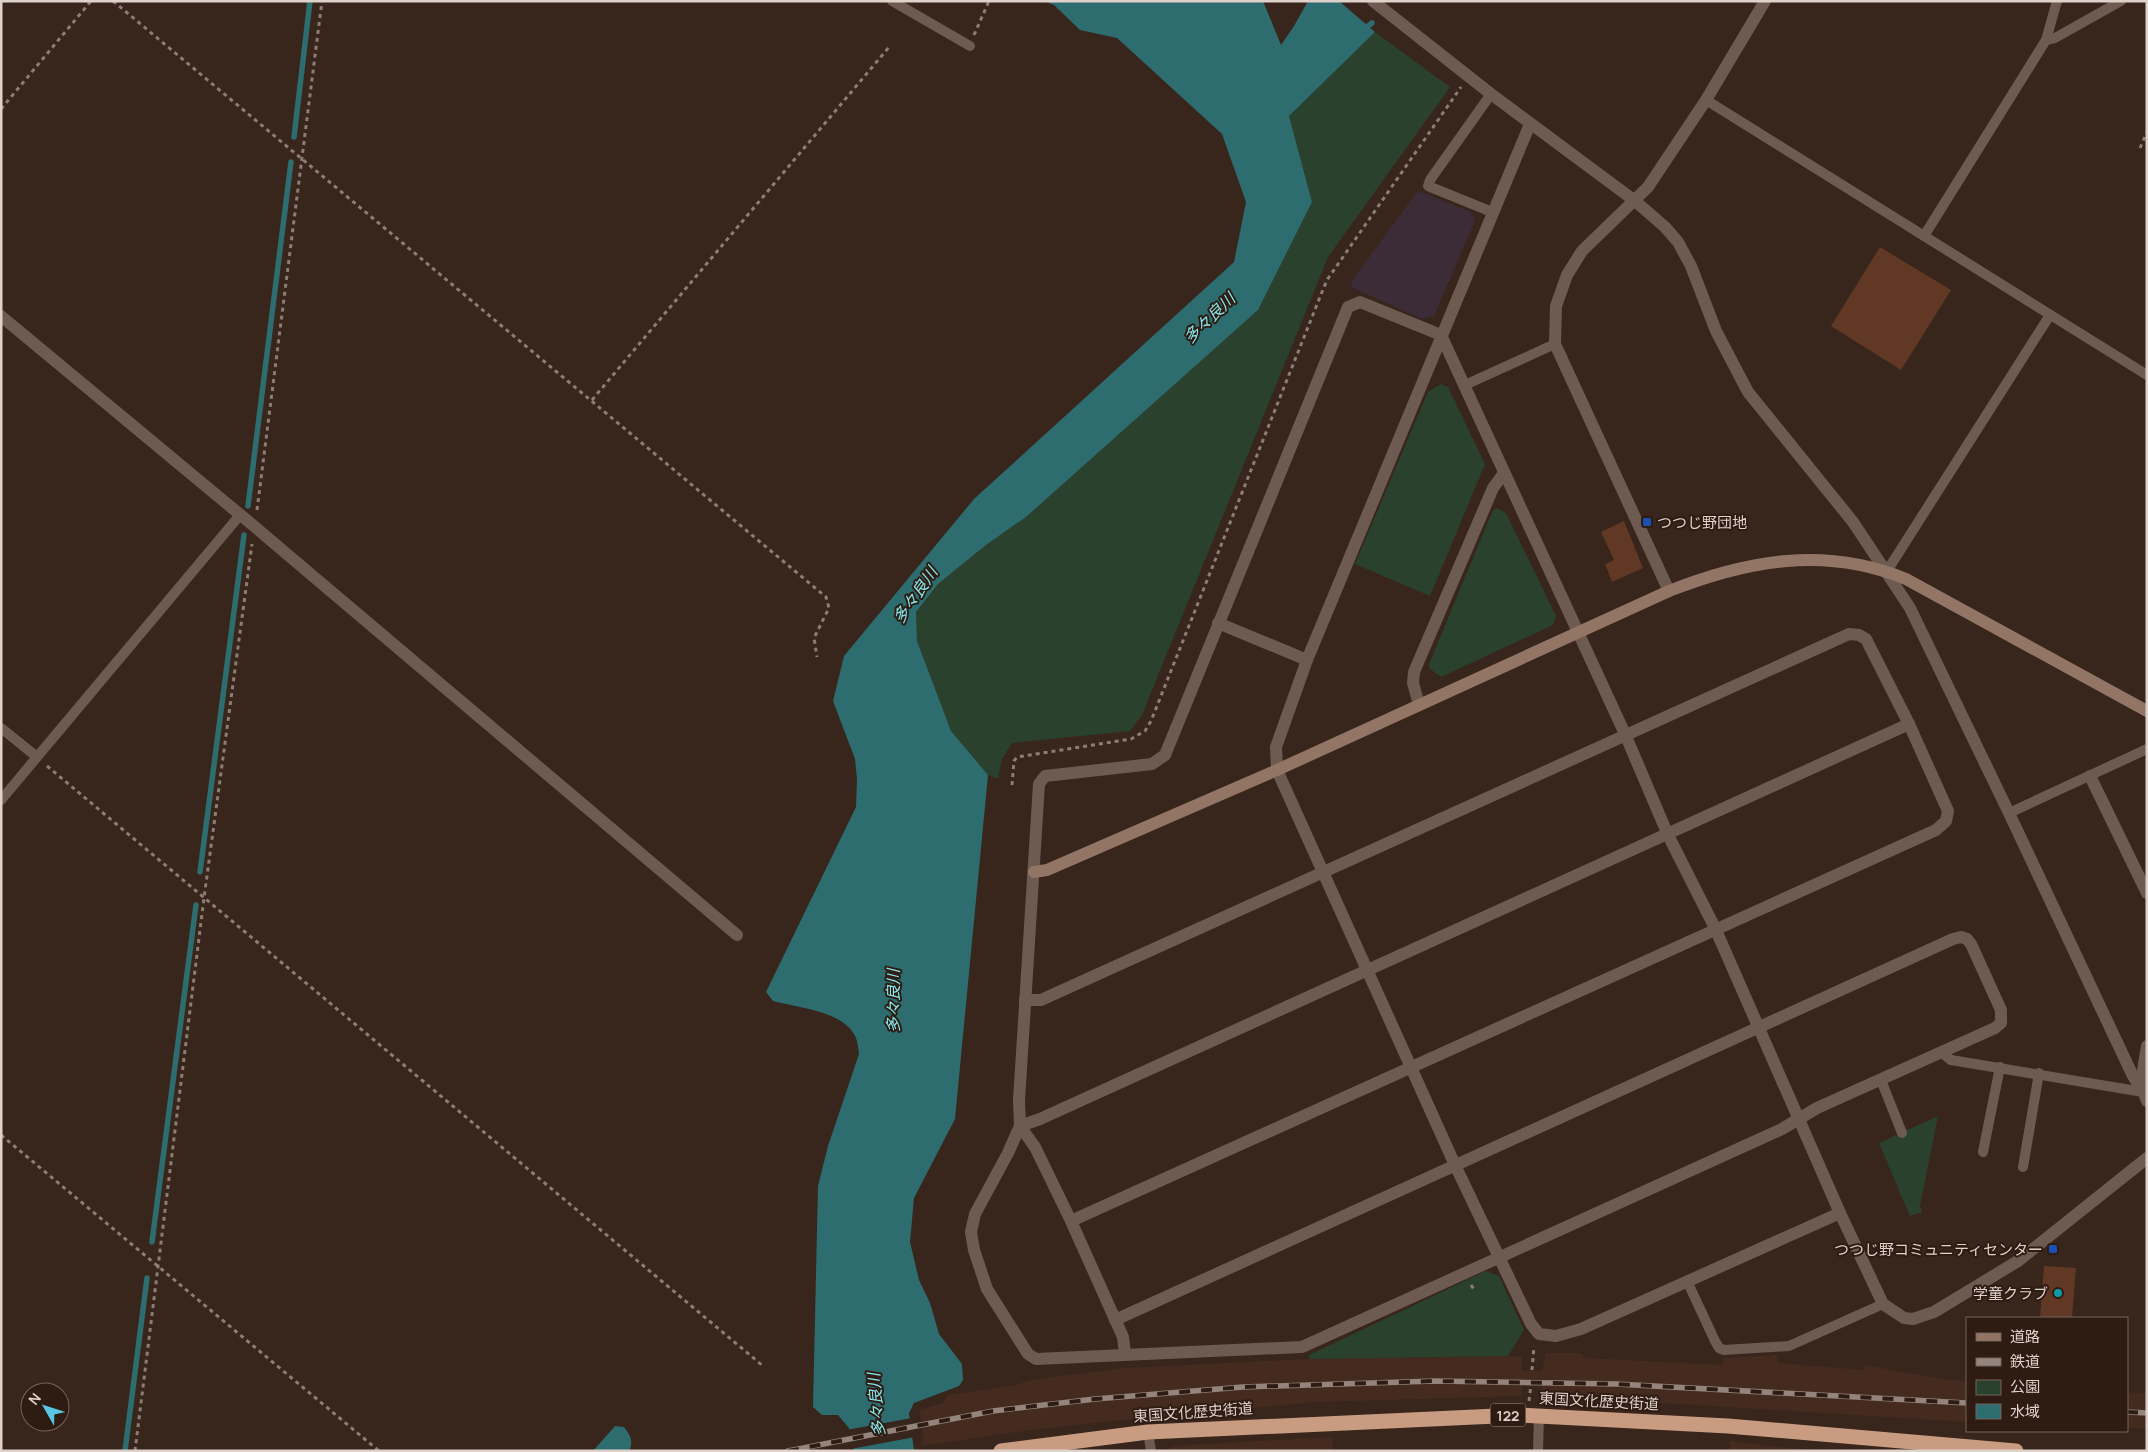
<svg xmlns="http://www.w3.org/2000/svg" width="2148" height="1452" viewBox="0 0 2148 1452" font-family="Manrope,'Noto Sans JP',sans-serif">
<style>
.built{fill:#452b1f}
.industrial{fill:#3b2c38}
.green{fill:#2a422d}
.water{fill:#2d6d70}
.pier{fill:#38251c}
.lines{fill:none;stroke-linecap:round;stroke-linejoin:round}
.stream{stroke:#2d6d70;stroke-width:5.5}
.building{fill:#603824}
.path{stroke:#8d7d75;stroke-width:3;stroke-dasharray:4 4;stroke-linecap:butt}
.lane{stroke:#6d5a50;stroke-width:10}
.street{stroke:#6d5a50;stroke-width:12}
.secondary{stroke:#927564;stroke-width:12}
.highway{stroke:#c99c82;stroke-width:15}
.rail-casing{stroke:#93847c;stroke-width:5.5}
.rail{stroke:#2e1b12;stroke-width:4;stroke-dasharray:11;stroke-linecap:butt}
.transit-dot{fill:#1a4fb4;stroke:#2e1b12;stroke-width:2}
.culture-dot{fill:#0f9aa8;stroke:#2e1b12;stroke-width:2}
.labels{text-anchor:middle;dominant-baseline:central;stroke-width:4;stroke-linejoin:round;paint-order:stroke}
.shield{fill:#2e1b12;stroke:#aa9b94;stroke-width:1}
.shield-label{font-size:14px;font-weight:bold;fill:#dfd2cb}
.poi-label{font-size:15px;fill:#dfd2cb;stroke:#2e1b12;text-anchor:end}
.street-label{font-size:15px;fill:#dfd2cb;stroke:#2e1b12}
.water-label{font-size:16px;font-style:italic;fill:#86ebf0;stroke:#2e1b12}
</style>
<rect width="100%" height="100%" fill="#38251c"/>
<!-- built -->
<g class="built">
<polygon points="1546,1353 1581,1353 1586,1358 1722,1365 1723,1358 1777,1355 1778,1363 1864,1370 1865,1365 1947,1380 1967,1381 1967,1422 1664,1403 1615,1403 1540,1399 1543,1385 1522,1384 1522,1396 1317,1402 1123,1420 1024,1431 921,1446 923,1438 920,1410 943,1403 948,1395 1016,1385 1030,1380 1126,1368 1309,1359 1508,1356 1522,1357 1522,1371 1542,1371"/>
<polygon points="2127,1392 2147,1394 2147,1429 2127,1428"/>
<polygon points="1332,1437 1333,1451 1169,1451 1171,1446"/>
<polygon points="1730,1441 1763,1445 1819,1451 1730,1451"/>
</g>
<!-- industrial -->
<polygon class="industrial" points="1418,191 1471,212 1475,221 1434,316 1422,319 1351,287 1353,279"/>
<!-- green -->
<g class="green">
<polygon points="1375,32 1450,87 1328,257 1142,715 1130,731 1012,743 1002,759 998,779 988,775 951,731 917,641 916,612 938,584 986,545 1026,517 1258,310 1312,202 1289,116"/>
<polygon points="1441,384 1448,387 1485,464 1430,596 1355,564 1428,392"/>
<polygon points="1497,508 1506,513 1556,616 1553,625 1441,677 1430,669 1429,664 1493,510"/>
<polygon points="1938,1116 1920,1206 1922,1212 1910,1216 1879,1143"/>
<polygon points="1486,1271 1499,1276 1524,1330 1508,1356 1309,1359 1309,1355"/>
</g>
<!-- water -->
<g class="water">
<path d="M1044 1H1263L1281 45 1294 26 1308 1H1339L1375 32 1289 116 1312 202 1258 310 1026 517 986 545 938 584 916 612 917 641 951 731 988 775 955 1119 914 1198 910 1242 919 1280 930 1303 939 1334 962 1364 963 1380 959 1386 914 1403 909 1413 914 1451H854L849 1428 838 1415H822L813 1407 818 1186 828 1146 859 1054C858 1049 858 1043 856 1038 845 1011 799 1008 773 1001L766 992 856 807 857 779 855 759 833 701 844 656 974 499 1234 262 1246 202 1222 134 1117 38 1080 30 1054 5Z"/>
<path d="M615 1426 624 1427C630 1435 634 1441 629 1451H593Z"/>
</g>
<!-- pier -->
<polygon class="pier" points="912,1418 915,1437 851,1449 846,1430"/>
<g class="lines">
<!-- stream -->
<g class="stream">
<polyline points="1362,31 1372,23"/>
<polyline points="294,137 310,1"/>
<polyline points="248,506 291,162"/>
<polyline points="200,872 244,535"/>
<polyline points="152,1242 196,905"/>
<polyline points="125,1451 147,1278"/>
</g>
</g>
<!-- building -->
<g class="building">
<polygon points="1880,247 1951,290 1901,370 1831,326"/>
<polygon points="1624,521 1643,568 1612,582 1605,564 1614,560 1601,532"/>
<polygon points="2044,1266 2076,1268 2072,1318 2040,1318"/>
</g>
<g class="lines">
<!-- path -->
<g class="path">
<polyline points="113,1 826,597 829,608 814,638 817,657"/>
<polyline points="974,35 989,1"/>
<polyline points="1,109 91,1"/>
<polyline points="2140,148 2147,132"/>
<polyline points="592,400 890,46"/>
<polyline points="257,510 322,1"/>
<polyline points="47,766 763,1366"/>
<polyline points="1012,785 1014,761 1017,757 1131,739 1145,731 1151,721 1322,292 1327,280 1461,87"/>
<polyline points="1,1135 379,1451"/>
<polyline points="1471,1285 1475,1291"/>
<polyline points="1532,1370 1534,1346"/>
<polyline points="1529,1401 1531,1384"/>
<polyline points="135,1451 204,898 252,544"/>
</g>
<!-- lane -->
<g class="lane">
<polyline points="892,1 970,46"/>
<polyline points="2046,40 2055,38 2121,1"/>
<polyline points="1491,94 1430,180 1428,186 1492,212"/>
<polyline points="1706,100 2147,375"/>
<polyline points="1924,236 2046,40 2057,1"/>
<polyline points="1465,385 1555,344"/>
<polyline points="1887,571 2050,315"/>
<polyline points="1,728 37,757"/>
<polyline points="1,800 240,515"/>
<polyline points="2009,813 2147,749"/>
<polyline points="1942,1053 1951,1060 2143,1092"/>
<polyline points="1881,1080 1902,1133"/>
<polyline points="1983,1152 2000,1067"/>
<polyline points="2023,1167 2039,1073"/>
<polyline points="1688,1283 1715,1341 1719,1348 1724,1350 1789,1346 1883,1304"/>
<polyline points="1148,1432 1151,1451"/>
<polyline points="1538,1451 1539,1415"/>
</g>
<!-- street -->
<g class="street">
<polyline points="1373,1 1491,94 1635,201 1665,227 1678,242 1691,266 1716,331 1748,392 1853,522 1910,608 2009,813 2132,1074 2143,1092"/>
<polyline points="1530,124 1307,660 1276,747 1277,770 1455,1165 1531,1324 1539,1334 1556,1336 1581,1329 1840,1213"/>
<polyline points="1,316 255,527 737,935"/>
<polyline points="1669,591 1555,344 1556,306 1567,275 1582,251 1648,187 1706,100 1765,1"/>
<polyline points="1218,623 1307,660"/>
<polyline points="1419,705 1413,683 1414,672 1493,488 1504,473"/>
<polyline points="2090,776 2147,893"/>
<polyline points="1025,1000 1041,1000 1849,634 1859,635 1866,639 1909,724 1948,811 1946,821 1936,830 1071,1221"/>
<path d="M2147 1046C2144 1065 2139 1083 2147 1101"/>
<polyline points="1115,1320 1953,939 1961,937 1967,939 1971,944 2001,1010 2001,1023 1995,1028 1817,1108 1782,1129 1302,1347 1036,1359 1028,1354 987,1289 974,1250 971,1232 975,1214 1008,1153 1020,1126 1019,1100 1039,784 1045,776 1152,764 1165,755 1348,307 1360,302 1441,335 1625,734 1668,835 1715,928 1840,1213 1883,1304 1904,1318 1913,1319 1934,1312 2018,1261 2147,1158"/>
<polyline points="1125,1354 1123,1337 1071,1221 1035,1147 1020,1126 1040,1119 1909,724"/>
</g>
<!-- secondary -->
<path class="secondary" d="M1034 872 1047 870 1277 770 1669 591C1748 560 1825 546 1906 579L2147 711"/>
<!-- highway -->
<polyline class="highway" points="1001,1451 1148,1432 1518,1415 1728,1426 2016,1451"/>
<defs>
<g id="rail">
<polyline points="2127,1412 2147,1413"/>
<polyline points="788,1451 993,1411 1095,1399 1243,1387 1435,1381 1616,1384 1967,1403"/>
</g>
</defs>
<!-- rail casing -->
<use href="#rail" class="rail-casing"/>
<!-- rail -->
<use href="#rail" class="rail"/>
</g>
<!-- markers -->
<g class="transit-dot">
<rect x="1642" y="517" width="10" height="10" rx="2.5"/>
<rect x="2048" y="1244" width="10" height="10" rx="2.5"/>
</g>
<circle class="culture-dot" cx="2058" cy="1293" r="5"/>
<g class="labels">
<!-- shield labels -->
<rect class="shield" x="1490.5" y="1403.5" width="35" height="23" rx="4"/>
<g class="shield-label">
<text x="1508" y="1415">122</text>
</g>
<!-- poi labels -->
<g class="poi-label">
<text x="1657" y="522" text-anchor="start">つつじ野団地</text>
<text x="2043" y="1249">つつじ野コミュニティセンター</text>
<text x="2048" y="1293">学童クラブ</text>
</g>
<!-- street labels -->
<g class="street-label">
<text transform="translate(1599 1401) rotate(3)">東国文化歴史街道</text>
<text transform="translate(1193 1412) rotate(-4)">東国文化歴史街道</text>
</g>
<!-- water labels -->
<g class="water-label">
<text transform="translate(1209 318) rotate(-44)">多々良川</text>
<text transform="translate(915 595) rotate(-55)">多々良川</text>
<text transform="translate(893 1001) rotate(-90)">多々良川</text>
<text transform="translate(876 1405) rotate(-95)">多々良川</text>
</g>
</g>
<!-- border -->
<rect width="2148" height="1452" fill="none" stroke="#dfd2cb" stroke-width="5"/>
<!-- legend -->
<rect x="1966" y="1317" width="162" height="115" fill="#2e1b12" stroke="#75645c"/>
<rect x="1976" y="1333" width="25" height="8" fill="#927564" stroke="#75645c"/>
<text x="2010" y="1342" font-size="15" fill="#dfd2cb">道路</text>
<rect x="1976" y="1358" width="25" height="8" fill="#93847c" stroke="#75645c"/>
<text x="2010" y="1367" font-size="15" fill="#dfd2cb">鉄道</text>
<rect x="1976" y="1380" width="25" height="15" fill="#2a422d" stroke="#75645c"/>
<text x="2010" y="1392" font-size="15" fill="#dfd2cb">公園</text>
<rect x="1976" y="1404" width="25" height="15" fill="#2d6d70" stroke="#75645c"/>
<text x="2010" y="1417" font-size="15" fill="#dfd2cb">水域</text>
<!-- north arrow -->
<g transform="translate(45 1407) rotate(309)"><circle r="24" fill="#2e1b12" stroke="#75645c"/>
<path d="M0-4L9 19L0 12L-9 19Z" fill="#59c8e4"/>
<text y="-8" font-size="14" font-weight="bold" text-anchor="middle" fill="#dfd2cb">N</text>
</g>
</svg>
